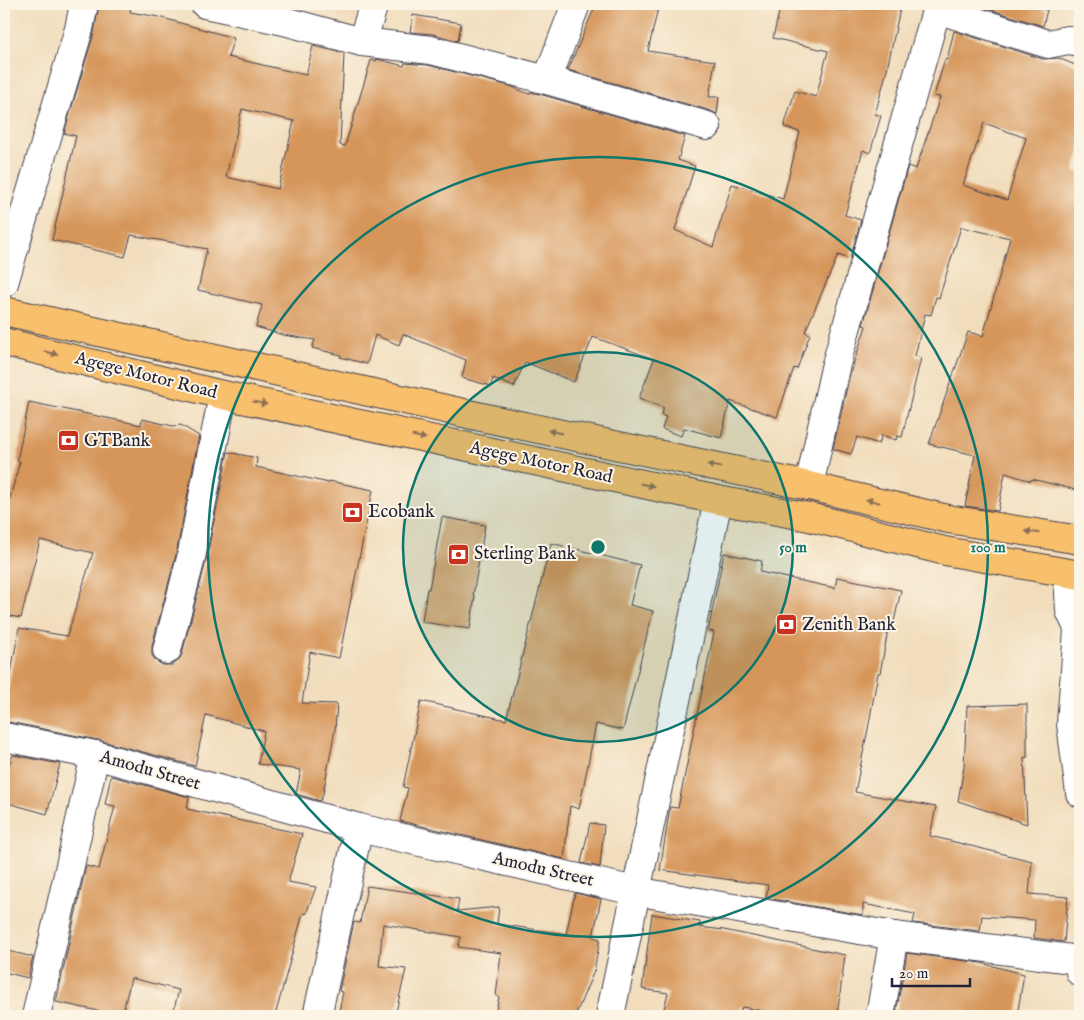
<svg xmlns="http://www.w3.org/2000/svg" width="1084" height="1020" viewBox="0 0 1084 1020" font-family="'IM FELL English',serif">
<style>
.building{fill:#d6965a;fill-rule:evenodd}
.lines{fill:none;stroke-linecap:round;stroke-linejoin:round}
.minor-casing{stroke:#413e4e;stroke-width:30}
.highway-casing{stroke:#413e4e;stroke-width:30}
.minor{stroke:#fff;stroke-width:28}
.highway{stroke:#f8bf6c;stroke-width:28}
.oneway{fill:#8d7054}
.ring{fill:none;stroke:#0f766e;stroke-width:2.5}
.labels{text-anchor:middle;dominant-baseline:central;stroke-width:4;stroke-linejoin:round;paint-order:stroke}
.street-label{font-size:18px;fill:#22223b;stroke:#fcf5e5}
.poi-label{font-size:18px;fill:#22223b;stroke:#fcf5e5;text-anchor:start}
.centre{fill:#0f766e;stroke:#fcf5e5;stroke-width:2.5}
.ring-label{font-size:15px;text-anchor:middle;font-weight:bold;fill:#0f766e;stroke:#fcf5e5;stroke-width:4;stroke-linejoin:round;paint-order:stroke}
</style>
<rect width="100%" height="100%" fill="#fcf5e5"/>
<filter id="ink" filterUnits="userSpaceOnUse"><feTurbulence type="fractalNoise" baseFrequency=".02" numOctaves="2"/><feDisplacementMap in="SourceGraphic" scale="10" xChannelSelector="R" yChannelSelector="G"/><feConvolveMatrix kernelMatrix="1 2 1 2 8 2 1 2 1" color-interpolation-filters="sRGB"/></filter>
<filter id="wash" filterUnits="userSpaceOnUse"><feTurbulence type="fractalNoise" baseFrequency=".0096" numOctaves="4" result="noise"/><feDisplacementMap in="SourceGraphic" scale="20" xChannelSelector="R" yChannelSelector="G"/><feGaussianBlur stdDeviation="1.12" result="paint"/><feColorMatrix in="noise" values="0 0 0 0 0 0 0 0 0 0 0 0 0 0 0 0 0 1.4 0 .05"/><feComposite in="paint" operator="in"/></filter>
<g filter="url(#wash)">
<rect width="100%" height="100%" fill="#f1ddbc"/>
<g id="blocks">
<!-- building -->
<g class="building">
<path d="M99 4H118L131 7 130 12 159 17 234 38 228 57 306 75 313 46 344 53 340 145 345 146 371 60 376 61 377 59 404 66 405 63 428 65 510 86 529 94 530 92 543 95 685 136 678 160 695 166 675 230 713 247 732 184 783 199 800 132 784 127 795 91 816 97 828 51 773 38 781 4H810L842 11 843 10 849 11 851 4H901L886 74 875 114 881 116 870 153 863 150 845 215 861 220 850 259 838 255 805 332 810 334 797 369 794 368 777 417 730 401 721 438 684 428 681 436 662 429 666 417 661 415 664 408 639 398 654 359 593 337 574 382 525 362 514 387 493 378 491 386 462 378 466 360 403 334 399 345 375 335 367 364 340 357 341 355 312 348 315 340 283 335 256 327 262 305 198 290 207 249 131 235 125 257 52 240 76 136 64 133 94 33ZM242 109 294 121 278 189 226 177Z"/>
<polygon points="596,4 659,4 648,51 715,61 709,97 719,97 717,114 711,111 568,70"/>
<polygon points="972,4 1021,4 1047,10 1043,26"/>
<polygon points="413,15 461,23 458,41 433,34 410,32"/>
<path d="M954 31 1043 59 1058 58 1080 67V151L1074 171 1080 173V491L1032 479 1031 481 1005 473 998 511 965 506 975 455 929 444 968 332 983 336 1010 238 961 227 939 298 936 297 931 315 925 314 915 356 921 358 902 437 897 436 896 440 882 435 879 444 857 437 851 454 833 449 850 374 866 326 863 325 908 166 916 169 940 97 934 96 945 59 947 60ZM984 123 1026 138 1007 200 963 185Z"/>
<polygon points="29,402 141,425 142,419 173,426 181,425 199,436 176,555 152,646 152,655 156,661 163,665 172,665 178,661 182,654 206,561 228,452 257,458 256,467 329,483 329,481 373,490 339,658 310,652 302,703 337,704 335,729 323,794 320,801 296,794 301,770 258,764 264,731 206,715 195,766 98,740 4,721 4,688 8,690 19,628 67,636 93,553 40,540 21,618 4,615 4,520 20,461 17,461"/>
<polygon points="442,517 485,525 473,596 475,596 470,629 422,622 427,589 429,589"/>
<polygon points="551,543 640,565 630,605 653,611 623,730 596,724 579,809 570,806 564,859 400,821 408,788 403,787 421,701 506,720"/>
<polygon points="724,553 762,561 760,572 835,588 837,577 901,590 893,626 889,625 880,673 878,673 868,729 855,792 936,807 930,836 1032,861 1029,894 1068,897 1064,942 1034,938 1035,920 982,916 980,931 913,923 915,914 863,904 863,915 766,898 768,885 660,870 670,807 678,808 714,632 708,631"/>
<polygon points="1027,704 1027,758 1024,757 1027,824 958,801 964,767 967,706"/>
<polygon points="13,755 60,764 47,814 4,802 4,763 9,765"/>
<polygon points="111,776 189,797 187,809 302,834 288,882 316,887 306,914 303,913 275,1016 172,1016 179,990 131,978 122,1016 56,1002 86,866 99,869 115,806 105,804"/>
<polygon points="590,823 604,825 600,867 581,863"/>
<polygon points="367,886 459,899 457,911 499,907 497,924 566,934 575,893 601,899 593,937 600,939 594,971 575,1016 495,1016 499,997 496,996 501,953 458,947 461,937 383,924 379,966 406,969 395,1016 338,1016 343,992 339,991 354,922 360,923"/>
<polygon points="652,914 700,922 699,927 724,930 845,955 837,1016 808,1016 785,1011 784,1015 742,1007 739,1016 662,1016 668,993 642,989"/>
<polygon points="4,950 33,957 28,978 4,972"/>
<polygon points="907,953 981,963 1024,974 1017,1016 913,1016 896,1013"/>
</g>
</g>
</g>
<g filter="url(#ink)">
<use href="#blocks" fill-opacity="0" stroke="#413e4e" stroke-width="1"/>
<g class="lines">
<defs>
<g id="minor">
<polyline points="205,4 284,21 362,42 431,50 547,80 707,126"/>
<polyline points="936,9 1048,44 1068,40 1080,42"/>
<polyline points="362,42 374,4"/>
<polyline points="547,80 576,4"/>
<polyline points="4,283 79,29 84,4"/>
<polyline points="809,486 835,368 938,4"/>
<polyline points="1068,574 1070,611 1080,632"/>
<polyline points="1078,630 1071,724 1080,793"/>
<polyline points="167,650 191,558 223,395"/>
<polyline points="4,737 95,755 359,828 635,891 894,936 1079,960 1080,972"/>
<polyline points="36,1016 95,755"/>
<polyline points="317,1016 359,828"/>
<polyline points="610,1016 718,500"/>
<polyline points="880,1016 894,936"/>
</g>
<g id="highway">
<polyline points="4,311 486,418 809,486 948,519 1080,540"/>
<polyline points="4,342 223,395 718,500 809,517 945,551 1080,575"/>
</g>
</defs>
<!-- minor casing -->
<use href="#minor" class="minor-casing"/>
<!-- highway casing -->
<use href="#highway" class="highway-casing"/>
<!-- minor -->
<use href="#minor" class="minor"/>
<!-- highway -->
<use href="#highway" class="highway"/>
</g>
<!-- one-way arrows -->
<defs><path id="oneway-solid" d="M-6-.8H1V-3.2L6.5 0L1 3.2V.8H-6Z" transform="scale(1.25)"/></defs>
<g class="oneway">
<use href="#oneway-solid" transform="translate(51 353) rotate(14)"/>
<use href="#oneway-solid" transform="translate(260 403) rotate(12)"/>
<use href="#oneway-solid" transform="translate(555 432) rotate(-168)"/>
<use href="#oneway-solid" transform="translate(419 437) rotate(12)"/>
<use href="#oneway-solid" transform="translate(714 466) rotate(-168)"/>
<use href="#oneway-solid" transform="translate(647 485) rotate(12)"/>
<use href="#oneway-solid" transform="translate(873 501) rotate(-167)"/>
<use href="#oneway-solid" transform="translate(1032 532) rotate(-171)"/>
</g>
</g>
<!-- distance rings -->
<circle cx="598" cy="547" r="195" fill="#0f766e" fill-opacity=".12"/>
<g class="ring">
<circle cx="598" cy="547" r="195"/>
<circle cx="598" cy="547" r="390"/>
</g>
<!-- icons -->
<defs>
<symbol id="bank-square" viewBox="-11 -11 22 22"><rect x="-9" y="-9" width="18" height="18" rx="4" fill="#c8321e" stroke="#fcf5e5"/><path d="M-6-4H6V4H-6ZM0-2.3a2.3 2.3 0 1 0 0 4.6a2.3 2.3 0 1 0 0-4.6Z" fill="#fff"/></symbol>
</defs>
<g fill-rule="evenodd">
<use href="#bank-square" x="56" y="428" width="25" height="25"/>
<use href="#bank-square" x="340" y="500" width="25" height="25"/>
<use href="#bank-square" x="446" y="542" width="25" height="25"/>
<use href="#bank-square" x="774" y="612" width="25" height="25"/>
</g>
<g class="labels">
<!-- street labels -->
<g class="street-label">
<text transform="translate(146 376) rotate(14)">Agege Motor Road</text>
<text transform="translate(541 463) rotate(12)">Agege Motor Road</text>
<text transform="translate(150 771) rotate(16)">Amodu Street</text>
<text transform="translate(543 870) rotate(13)">Amodu Street</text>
</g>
<!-- poi labels -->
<g class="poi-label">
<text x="84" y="441">GTBank</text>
<text x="368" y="512">Ecobank</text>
<text x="474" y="554">Sterling Bank</text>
<text x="802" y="625">Zenith Bank</text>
</g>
</g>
<circle cx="598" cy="547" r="8" class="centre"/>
<g class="ring-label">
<text x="793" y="552">50 m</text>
<text x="988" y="552">100 m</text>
</g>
<!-- margin -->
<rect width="1084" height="1020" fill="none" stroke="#fcf5e5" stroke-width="20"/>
<!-- scale -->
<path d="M892 978v8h78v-8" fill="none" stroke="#22223b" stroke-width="2.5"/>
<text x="899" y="978" font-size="15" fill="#22223b" stroke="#fcf5e5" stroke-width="4" paint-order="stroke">20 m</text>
</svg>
